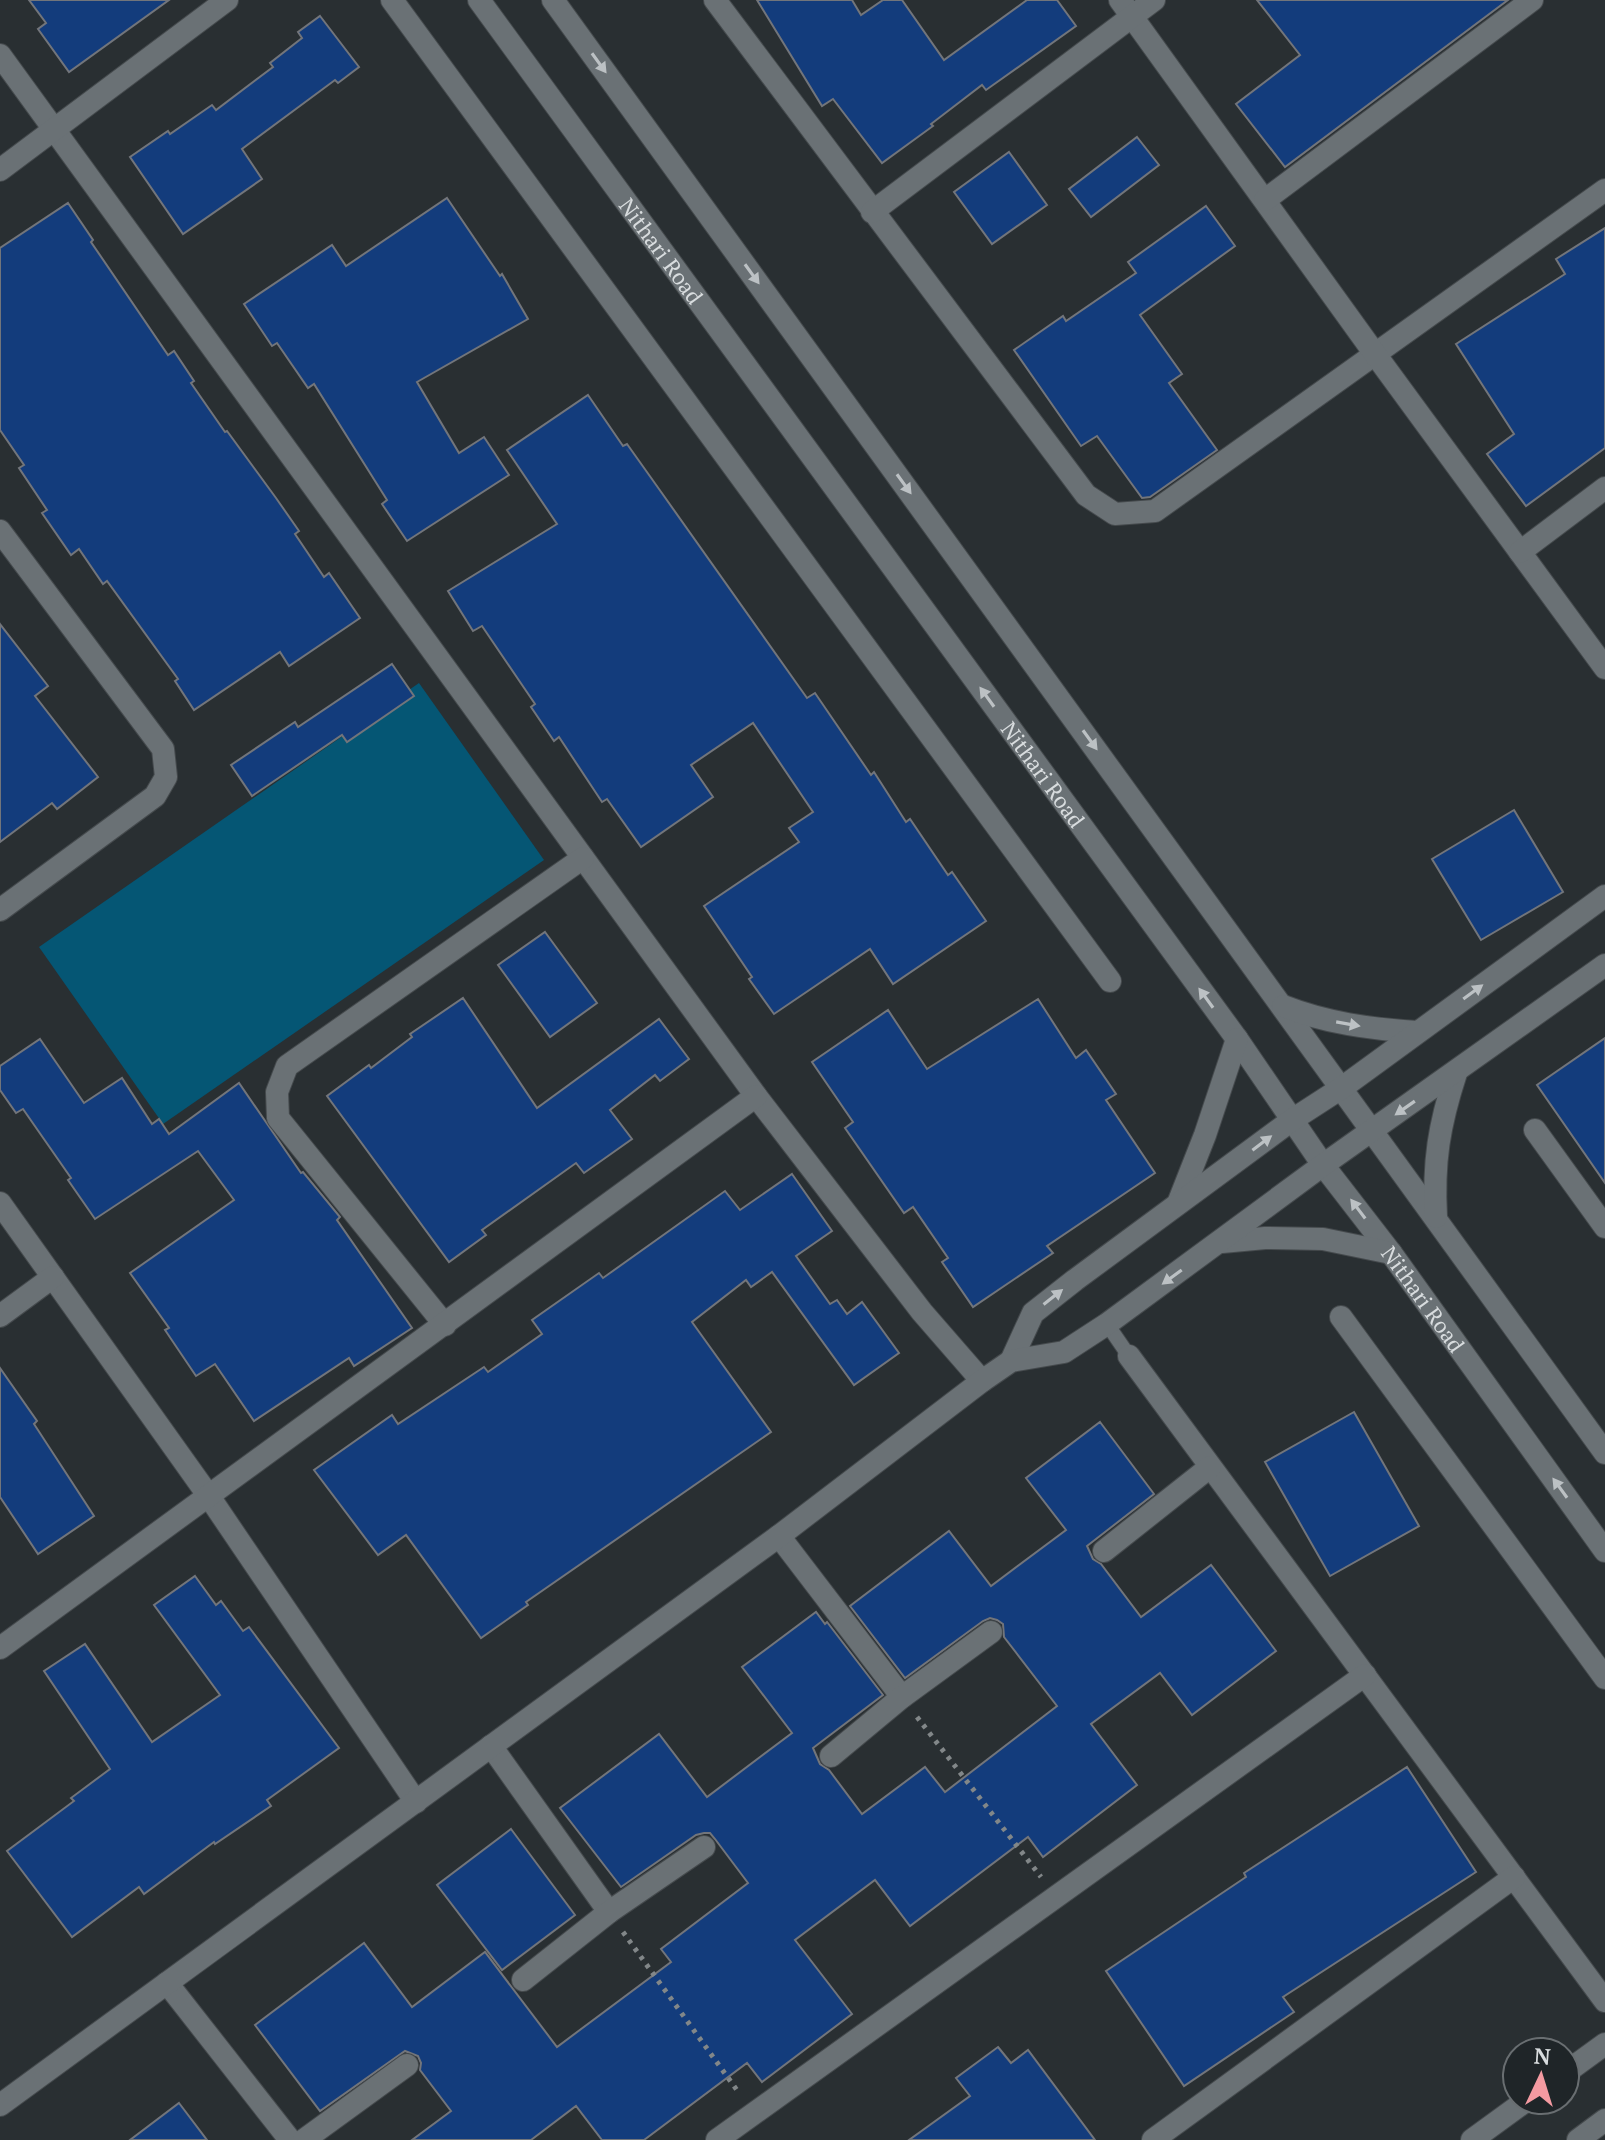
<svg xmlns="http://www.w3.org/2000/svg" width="1605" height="2140" viewBox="0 0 1605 2140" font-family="'PT Serif',serif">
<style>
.green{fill:#055674}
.building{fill:#133c7c;stroke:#72757b;stroke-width:2}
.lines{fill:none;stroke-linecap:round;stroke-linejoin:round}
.service-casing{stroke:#454a4d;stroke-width:16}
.minor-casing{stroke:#454a4d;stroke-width:24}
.tertiary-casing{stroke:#454a4d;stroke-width:24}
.path{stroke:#828789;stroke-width:5;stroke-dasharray:4 6;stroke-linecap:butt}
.service{stroke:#6a7175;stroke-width:14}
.minor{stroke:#6a7175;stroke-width:22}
.tertiary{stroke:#6a7175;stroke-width:22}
.oneway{fill:#bcc1c4}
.labels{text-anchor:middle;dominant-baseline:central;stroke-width:8;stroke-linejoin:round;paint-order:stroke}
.street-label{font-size:22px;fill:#d8dcde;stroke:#1f2528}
</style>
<rect width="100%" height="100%" fill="#292f32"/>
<!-- green -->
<polygon class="green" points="419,683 544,860 163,1124 39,947"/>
<!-- building -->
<g class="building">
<polygon points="29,0 169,0 69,72 38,29 46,23"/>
<polygon points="757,0 852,0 861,15 883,0 902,0 944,60 1027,0 1057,0 1076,26 986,90 982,85 931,124 933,126 882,163 833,99 822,106"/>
<polygon points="1257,0 1508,0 1285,167 1236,104 1300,55"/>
<polygon points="320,16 359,67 338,83 335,80 242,149 262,179 183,234 130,157 168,131 170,134 212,105 216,110 273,67 270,63 302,38 298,32"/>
<polygon points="1137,137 1159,165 1091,217 1069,189"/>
<polygon points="1009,152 1047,205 992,244 954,192"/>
<polygon points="447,198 500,276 502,274 528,319 417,382 459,453 484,437 509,475 407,541 382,504 387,500 314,384 308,388 277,343 272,346 244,304 332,245 346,266"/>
<polygon points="68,203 93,240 91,242 168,355 174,351 194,381 191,383 225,432 227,431 276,498 299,531 295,534 324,577 329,573 360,618 289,666 280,652 194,710 175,681 178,679 107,581 103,584 79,549 71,555 42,513 47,510 19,468 24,465 0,430 0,248"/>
<polygon points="1206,206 1235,246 1140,315 1182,374 1169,383 1217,450 1150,497 1142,498 1097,436 1081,446 1014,350 1063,316 1066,321 1136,273 1128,262"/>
<polygon points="1605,228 1605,448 1526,506 1487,454 1514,434 1456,344 1565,274 1556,259"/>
<polygon points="588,395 623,446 627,444 659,489 807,698 815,693 871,775 874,772 906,822 910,819 948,875 952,872 986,921 893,984 870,949 774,1014 749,979 752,977 704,906 799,842 789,828 813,812 753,723 691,765 713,797 641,847 607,799 602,802 559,737 554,741 531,707 535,704 482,626 473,631 448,591 557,524 507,450"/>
<polygon points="0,624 48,686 35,696 98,777 57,809 52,803 0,842"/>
<polygon points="392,664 414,696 347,742 342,735 252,796 231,765 295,722 298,727"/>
<polygon points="1514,810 1563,892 1481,940 1432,859"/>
<polygon points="545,932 597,1003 550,1037 498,965"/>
<polygon points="463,998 537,1108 659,1019 689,1059 660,1081 655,1075 610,1110 632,1139 584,1173 576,1163 482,1230 486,1235 449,1262 327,1096 369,1065 371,1068 412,1037 410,1034"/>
<polygon points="1038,999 1076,1058 1086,1050 1116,1094 1106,1100 1155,1173 1047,1246 1053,1253 973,1307 942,1262 948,1258 913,1207 904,1213 845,1128 853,1122 812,1062 888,1010 927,1069"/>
<polygon points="1605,1038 1605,1183 1537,1085"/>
<polygon points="40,1039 84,1103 122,1078 152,1124 159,1119 169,1134 239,1083 301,1173 303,1172 340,1217 337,1220 412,1328 354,1366 349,1358 254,1421 215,1364 196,1376 165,1330 169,1328 130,1273 234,1200 198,1151 95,1219 68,1180 71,1178 23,1109 16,1113 0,1090 0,1066"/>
<polygon points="792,1174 832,1231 796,1256 830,1304 837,1300 847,1314 862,1302 899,1353 854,1385 772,1272 751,1287 746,1280 692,1322 771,1432 526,1602 528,1605 481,1638 406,1535 378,1555 314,1470 392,1415 398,1424 484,1367 488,1372 542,1334 532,1320 599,1273 603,1278 725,1191 740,1210"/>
<polygon points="0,1368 37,1421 34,1424 94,1516 38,1554 0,1497"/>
<polygon points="1354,1412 1419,1526 1330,1576 1265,1462"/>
<polygon points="1100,1422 1154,1494 1087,1546 1093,1559 1101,1564 1141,1617 1211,1565 1276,1651 1192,1715 1160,1673 1091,1724 1137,1785 1043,1857 1028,1837 910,1926 875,1880 795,1940 852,2014 762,2082 747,2063 644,2140 602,2140 576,2106 531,2140 412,2140 451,2111 420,2070 421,2063 418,2056 405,2051 320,2111 255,2025 364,1943 412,2007 485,1952 557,2047 671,1962 661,1949 748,1883 715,1839 710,1833 704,1833 696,1835 621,1887 560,1808 659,1734 707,1797 792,1733 742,1667 816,1612 825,1624 827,1622 883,1695 813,1748 820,1764 829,1770 862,1814 925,1767 945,1792 1057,1706 1004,1637 1003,1624 997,1620 990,1618 983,1621 905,1678 850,1606 949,1531 991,1586 1066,1530 1026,1478"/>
<polygon points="195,1576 216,1605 221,1601 243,1631 249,1627 339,1748 267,1800 271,1806 215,1844 214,1842 144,1894 139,1887 72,1937 7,1851 74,1801 71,1798 110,1769 44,1671 85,1644 152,1742 220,1695 154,1605"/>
<polygon points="1407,1767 1476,1872 1283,1997 1294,2012 1184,2086 1106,1971 1246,1877 1244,1873"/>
<polygon points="511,1829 575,1915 502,1970 437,1885"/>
<polygon points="998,2047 1011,2063 1028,2050 1095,2140 909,2140 970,2096 956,2078"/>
<polygon points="179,2103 207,2140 130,2140"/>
</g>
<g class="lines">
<defs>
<polyline id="service" points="1107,1324 1129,1356"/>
<g id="minor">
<polyline points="392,0 1110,981"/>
<polyline points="715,0 1086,495 1115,514 1155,511 1605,190"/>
<polyline points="1120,0 1375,354 1605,668"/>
<polyline points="0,55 756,1096 922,1312 982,1381"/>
<polyline points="0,170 227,0"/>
<polyline points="1265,200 1532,0"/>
<polyline points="872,212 1154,0"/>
<polyline points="0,531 163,749 166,777 155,796 0,910"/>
<polyline points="1520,552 1605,488"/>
<polyline points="1535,1130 1605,1227"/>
<polyline points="0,1203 208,1495 416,1802"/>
<polyline points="0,1316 53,1277"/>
<polyline points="1341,1317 1605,1678"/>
<polyline points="445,1325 278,1118 277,1092 287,1066 583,858"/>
<polyline points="1129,1356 1605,2001"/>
<polyline points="779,1536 902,1697"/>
<polyline points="1104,1551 1210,1467"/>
<polyline points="0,1648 756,1096"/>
<polyline points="491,1746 609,1912"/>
<polyline points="831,1756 902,1697 991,1632"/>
<polyline points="523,1980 609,1912 704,1847"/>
<polyline points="167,1983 290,2140"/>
<polyline points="1565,2073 1605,2044"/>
<polyline points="304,2140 407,2065"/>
<polyline points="717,2140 1365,1675"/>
<polyline points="1153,2140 1514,1877"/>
<polyline points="1472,2140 1527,2100"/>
<polyline points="1578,2140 1605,2120"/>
</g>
<g id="tertiary">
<path id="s1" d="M479 0 1237 1039 1323 1165 1391 1253 1605 1551"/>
<polyline points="553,0 1605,1453"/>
<path d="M1283 1006C1326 1023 1371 1029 1417 1032"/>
<polyline points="1179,1201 1205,1135 1237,1039"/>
<path d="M1436 1217C1433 1162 1439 1125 1456 1073"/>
<polyline points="1222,1242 1265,1238 1323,1239 1391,1253"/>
<polyline points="1011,1361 1033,1313 1075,1280 1292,1120 1343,1087 1605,896"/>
<polyline points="0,2105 779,1536 982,1381 1011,1361 1064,1352 1107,1324 1323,1165 1605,965"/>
</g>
</defs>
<!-- service casing -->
<use href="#service" class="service-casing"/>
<!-- minor casing -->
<use href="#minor" class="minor-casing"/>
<!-- tertiary casing -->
<use href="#tertiary" class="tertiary-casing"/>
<!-- path -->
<g class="path">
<polyline points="917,1717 1041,1877"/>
<polyline points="623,1932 739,2093"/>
</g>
<!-- service -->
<use href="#service" class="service"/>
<!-- minor -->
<use href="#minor" class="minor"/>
<!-- tertiary -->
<use href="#tertiary" class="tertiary"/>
</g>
<!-- one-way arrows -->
<defs><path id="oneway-solid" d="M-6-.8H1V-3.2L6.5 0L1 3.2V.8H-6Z" transform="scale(2)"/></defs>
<g class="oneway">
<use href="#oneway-solid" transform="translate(599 63) rotate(54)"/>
<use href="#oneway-solid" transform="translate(752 274) rotate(54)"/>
<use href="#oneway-solid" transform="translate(904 484) rotate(54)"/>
<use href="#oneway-solid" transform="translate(987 697) rotate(-126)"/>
<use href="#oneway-solid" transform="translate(1090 740) rotate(54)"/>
<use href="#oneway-solid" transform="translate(1473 992) rotate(-36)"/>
<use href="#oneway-solid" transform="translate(1206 998) rotate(-126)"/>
<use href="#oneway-solid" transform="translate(1348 1024) rotate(10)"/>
<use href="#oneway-solid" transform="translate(1405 1108) rotate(145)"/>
<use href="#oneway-solid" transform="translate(1262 1143) rotate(-37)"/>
<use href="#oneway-solid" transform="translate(1358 1209) rotate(-127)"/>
<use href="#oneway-solid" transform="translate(1172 1277) rotate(144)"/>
<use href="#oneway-solid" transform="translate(1053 1297) rotate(-38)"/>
<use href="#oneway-solid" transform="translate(1560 1488) rotate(-126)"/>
</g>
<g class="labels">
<!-- street labels -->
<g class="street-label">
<text stroke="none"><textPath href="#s1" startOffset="310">Nithari Road</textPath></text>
<text stroke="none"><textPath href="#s1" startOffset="958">Nithari Road</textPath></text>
<text stroke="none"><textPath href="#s1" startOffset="1606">Nithari Road</textPath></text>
</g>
</g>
<!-- north arrow -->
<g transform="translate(1541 2076) rotate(4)"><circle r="38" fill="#1f2528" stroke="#696e71" stroke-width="2"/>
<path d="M0-6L14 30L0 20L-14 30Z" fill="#f49aa1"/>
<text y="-12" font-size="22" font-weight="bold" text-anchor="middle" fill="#d8dcde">N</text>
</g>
</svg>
